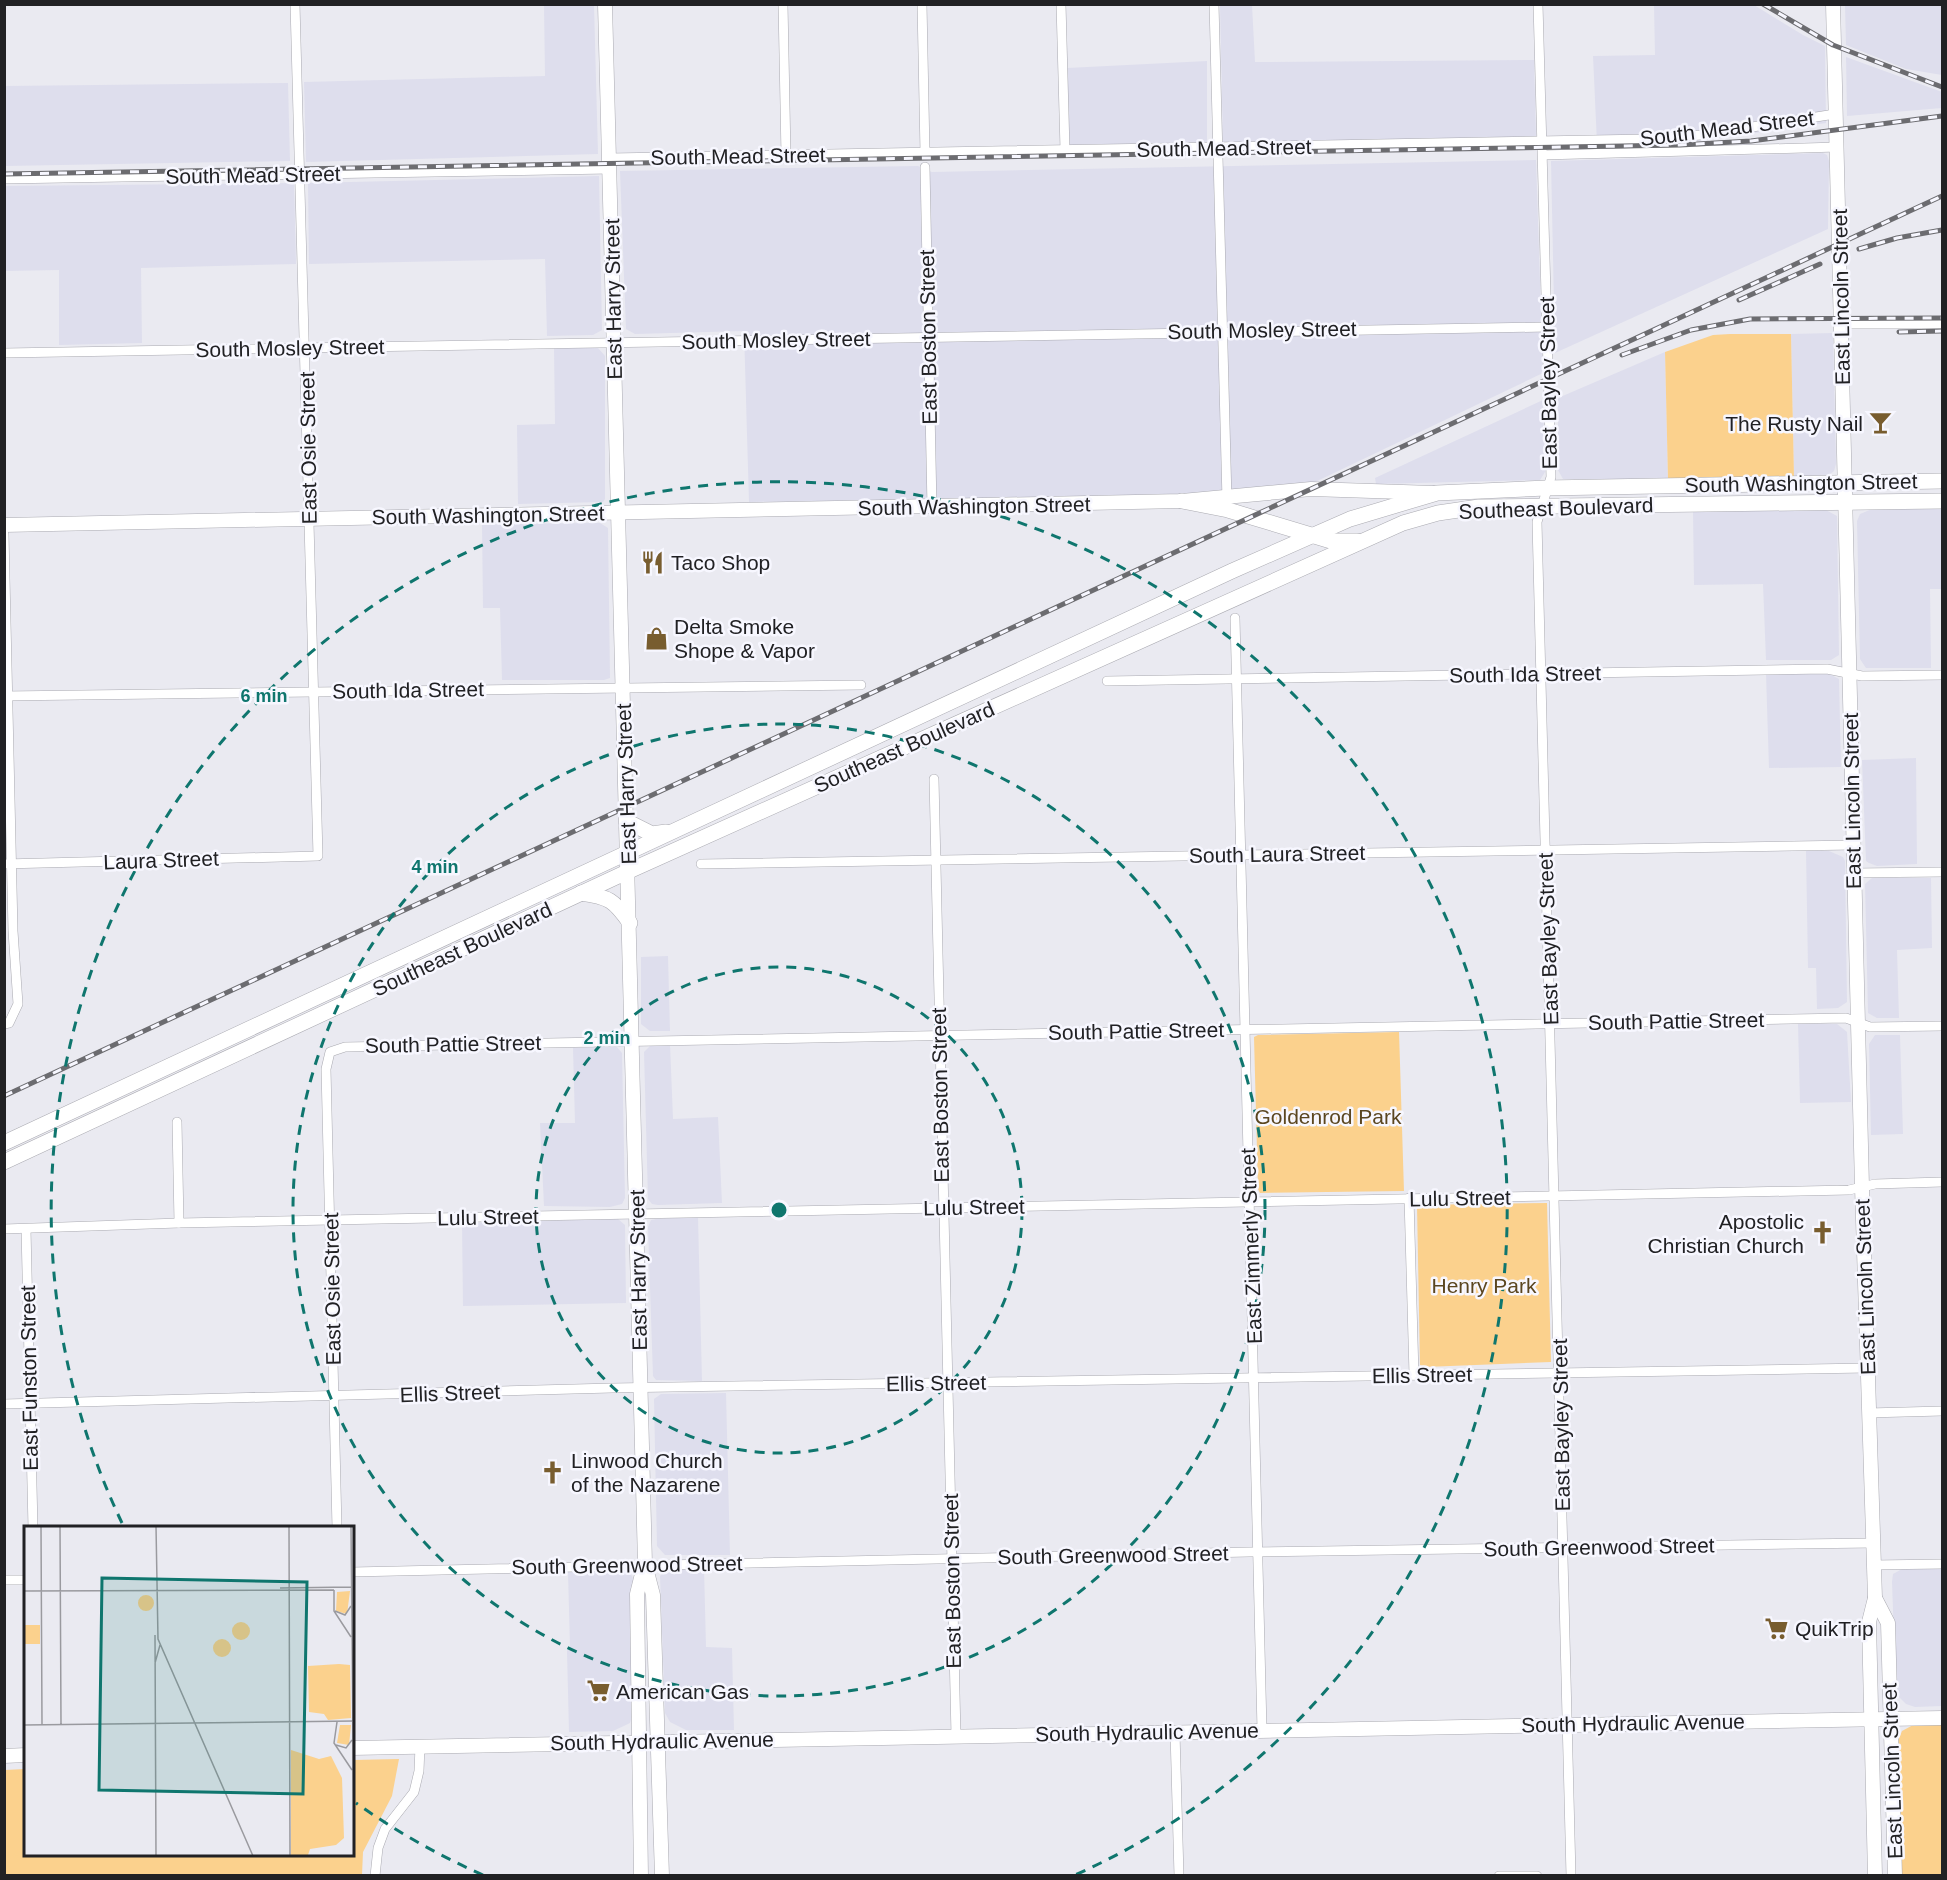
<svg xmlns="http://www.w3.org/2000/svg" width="1947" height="1880" viewBox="0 0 1947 1880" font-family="Helvetica,sans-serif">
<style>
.built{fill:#dedeed}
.green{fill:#fbd18d}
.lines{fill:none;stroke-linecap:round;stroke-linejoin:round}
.street-casing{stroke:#aaaab1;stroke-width:10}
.secondary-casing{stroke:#aaaab1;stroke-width:15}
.primary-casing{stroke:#aaaab1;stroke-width:16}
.street{stroke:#fff;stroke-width:9}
.secondary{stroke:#fff;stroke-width:14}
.primary{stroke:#fff;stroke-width:15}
.rail-casing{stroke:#6c6c70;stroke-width:5}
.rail{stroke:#f7f7ff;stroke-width:3;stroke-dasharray:9;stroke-linecap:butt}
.ring{fill:none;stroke:#0f766e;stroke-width:3;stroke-dasharray:10 8}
.labels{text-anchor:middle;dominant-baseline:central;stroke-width:5;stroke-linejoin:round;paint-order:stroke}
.street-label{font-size:21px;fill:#212124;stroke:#f7f7ff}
.poi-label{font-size:21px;fill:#212124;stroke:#f7f7ff;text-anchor:start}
.park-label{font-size:21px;fill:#5b4620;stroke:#f7f7ff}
.inset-road{fill:none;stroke:#9a9a9f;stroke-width:1.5}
.view{fill:#0f766e;fill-opacity:0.15;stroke:#0f766e;stroke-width:3}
.inset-edge{fill:none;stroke:#212124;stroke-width:3}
.centre{fill:#0f766e;stroke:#f7f7ff;stroke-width:3}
.ring-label{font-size:18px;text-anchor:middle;font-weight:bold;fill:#0f766e;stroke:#f7f7ff;stroke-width:5;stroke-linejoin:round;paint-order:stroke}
</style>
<rect width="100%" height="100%" fill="#eaeaf1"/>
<!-- built -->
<g class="built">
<polygon points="544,5 594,5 598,154 306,162 304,82 545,76"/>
<polygon points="1220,5 1252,5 1255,62 1534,60 1536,137 1223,143"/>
<polygon points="1654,5 1754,5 1803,35 1825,46 1826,123 1697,141 1597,143 1593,56 1655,55"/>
<polygon points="1845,5 1942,5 1942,75 1906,69 1846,45"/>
<polygon points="1846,57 1942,92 1942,108 1847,116"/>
<polygon points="1207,61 1207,142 1068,145 1067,68"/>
<polygon points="288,83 290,161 5,166 5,86"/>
<polygon points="1823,153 1827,155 1829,161 1828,229 1555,353 1551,161"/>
<polygon points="1536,160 1543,373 1313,483 1201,492 1182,496 749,502 744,331 635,334 626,329 620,171 918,166 932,172"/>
<polygon points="599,176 602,330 593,335 547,336 545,259 309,264 308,183"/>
<polygon points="294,183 296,264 141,268 142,343 59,345 59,270 5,271 5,186"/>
<polygon points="1833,333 1836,464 1834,471 1826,477 1794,477 1791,334"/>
<polygon points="554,348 598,348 605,356 605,499 603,502 518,504 517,425 555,424"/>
<polygon points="1665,352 1668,479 1563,479 1558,470 1558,398"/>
<polygon points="1543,400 1545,472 1540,480 1376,484 1375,478"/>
<polygon points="1942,507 1942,589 1930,589 1931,668 1866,668 1860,659 1857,521 1860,514 1872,509"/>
<polygon points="1824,509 1837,516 1839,655 1831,660 1766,660 1763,584 1694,585 1693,511"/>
<polygon points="600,523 608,528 610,678 604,680 502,680 500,608 483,608 482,524"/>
<polygon points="1827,673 1839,679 1841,767 1769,768 1766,674"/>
<polygon points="1916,758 1917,864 1877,866 1869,863 1866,861 1862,760"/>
<polygon points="1806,851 1829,851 1843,857 1845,861 1847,1002 1838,1008 1817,1009 1816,968 1808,968"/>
<polygon points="1872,878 1931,878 1932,948 1897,950 1899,1018 1877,1018 1868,1013 1865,884"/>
<polygon points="668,956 670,1031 650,1031 641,1024 641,957"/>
<polygon points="1798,1024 1837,1024 1847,1032 1851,1102 1800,1103"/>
<polygon points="1875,1035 1900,1035 1903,1134 1871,1135 1869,1044"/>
<polygon points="670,1044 673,1119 718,1117 722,1203 658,1205 652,1204 648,1199 644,1052 651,1045"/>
<polygon points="616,1046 622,1053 625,1198 622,1204 610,1207 544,1206 540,1123 575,1123 573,1048"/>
<polygon points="698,1217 702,1381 656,1380 653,1376 648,1227 651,1220 656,1219"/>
<polygon points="618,1219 625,1225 626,1303 463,1306 462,1223"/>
<polygon points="726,1393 730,1555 665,1555 657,1546 654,1399 661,1394"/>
<polygon points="704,1568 706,1647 732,1648 734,1730 686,1730 670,1722 665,1713 660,1576 666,1570"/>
<polygon points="1902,1569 1942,1569 1942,1706 1915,1707 1906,1704 1896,1694 1892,1582 1893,1574"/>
<polygon points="625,1570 630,1572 634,1581 633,1713 630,1723 613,1731 569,1732 567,1651 570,1647 568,1572"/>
</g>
<!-- green -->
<g class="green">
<polygon points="1730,334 1791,334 1794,477 1668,479 1665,352 1713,335"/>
<polygon points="1399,1032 1404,1191 1260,1193 1258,1189 1254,1037 1258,1035"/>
<polygon points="1547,1203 1551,1362 1425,1367 1420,1365 1417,1205"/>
<polygon points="1915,1724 1942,1724 1942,1875 1901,1875 1897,1743 1902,1731"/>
<polygon points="399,1759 392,1796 363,1852 362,1875 5,1875 5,1770 25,1769 26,1854 352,1854 353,1760"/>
</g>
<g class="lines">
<defs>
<g id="street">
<polyline points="783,4 786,156"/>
<polyline points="922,4 925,153"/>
<polyline points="1061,4 1065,150"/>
<polyline points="1214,4 1227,500"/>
<polyline points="1538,4 1551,477 1537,522 1571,1876"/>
<polyline points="1543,155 1838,147"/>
<polyline points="610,158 1648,139 1701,135 1835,114"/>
<polyline points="925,167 932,507"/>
<polyline points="4,179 610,169"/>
<polyline points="1842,324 1942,324"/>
<polyline points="4,353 1547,327"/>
<polyline points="4,534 13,931 18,1004 9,1023 4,1024"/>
<polyline points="1235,618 1262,1730"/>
<polyline points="1107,681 1827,669 1862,676 1942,675"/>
<polyline points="4,696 861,685"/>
<polyline points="934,779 956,1736"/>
<polyline points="4,864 318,856 295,4"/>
<polyline points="701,864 1853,845"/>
<polyline points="1854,873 1942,872"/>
<polyline points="177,1122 179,1223"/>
<polyline points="1409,1198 1414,1375"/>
<polyline points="4,1229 179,1223 1849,1190 1875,1184 1942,1182"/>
<polyline points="26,1229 33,1528"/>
<polyline points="4,1404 612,1388 1867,1368"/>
<polyline points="1868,1413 1942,1411"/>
<path d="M337 1528 326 1069 330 1052 345 1047C846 1035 1346 1026 1846 1018L1870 1027 1942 1026"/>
<polyline points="1874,1565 1942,1564"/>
<polyline points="352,1572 1249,1552 1873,1543"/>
<polyline points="4,1580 26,1580"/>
<polyline points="1175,1732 1179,1876"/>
<polyline points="375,1876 378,1848 385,1829 414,1792 419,1771 420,1746"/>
<polyline points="1499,1876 1537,1876"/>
</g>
<g id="secondary">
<polyline points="605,4 645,1564 653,1595 662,1876"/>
<polyline points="1833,4 1862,1187 1875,1598 1869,1622 1875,1876"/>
<polyline points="4,525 1182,501 1311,489 1433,493"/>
<polyline points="1875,1598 1888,1623 1895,1876"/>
<polyline points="352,1748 1942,1718"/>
<polyline points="4,1756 26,1755"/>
<polyline points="641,1876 637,1594 644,1566"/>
</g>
<g id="primary">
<polyline points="1182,501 1228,510 1331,541 1357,541"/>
<polyline points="628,822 652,834 666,832"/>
<path d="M581 893C609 897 614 900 630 923"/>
<polyline points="4,1143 1232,571 1350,519 1437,493 1546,488 1942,481"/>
<polyline points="4,1162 629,871 1403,523 1438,513 1479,507 1942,501"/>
</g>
</defs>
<!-- street casing -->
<use href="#street" class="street-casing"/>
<!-- secondary casing -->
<use href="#secondary" class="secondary-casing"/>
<!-- primary casing -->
<use href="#primary" class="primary-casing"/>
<!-- street -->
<use href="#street" class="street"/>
<!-- secondary -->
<use href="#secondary" class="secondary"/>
<!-- primary -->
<use href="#primary" class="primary"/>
<defs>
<g id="rail">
<polyline points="1763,4 1833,45 1942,87"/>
<polyline points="4,174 1680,145 1751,141 1942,116"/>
<polyline points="1859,249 1897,238 1942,230"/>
<polyline points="1739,300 1820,264"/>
<polyline points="1899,332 1942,331"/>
<polyline points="1622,355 1691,330 1750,319 1942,318"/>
<polyline points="4,1096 1942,196"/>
</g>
</defs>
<!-- rail casing -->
<use href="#rail" class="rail-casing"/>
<!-- rail -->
<use href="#rail" class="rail"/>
</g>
<!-- distance rings -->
<g class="ring">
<circle cx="779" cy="1210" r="243"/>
<circle cx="779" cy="1210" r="486"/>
<path d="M483 1875A728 728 0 0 1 356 1803M122 1523A728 728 0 1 1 1075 1875"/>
</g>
<!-- icons -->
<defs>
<symbol id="bar-bare" viewBox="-9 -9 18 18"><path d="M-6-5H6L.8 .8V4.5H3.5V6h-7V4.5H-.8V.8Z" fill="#785d2f" stroke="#f7f7ff" stroke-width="2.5" paint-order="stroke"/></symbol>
<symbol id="restaurant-bare" viewBox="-9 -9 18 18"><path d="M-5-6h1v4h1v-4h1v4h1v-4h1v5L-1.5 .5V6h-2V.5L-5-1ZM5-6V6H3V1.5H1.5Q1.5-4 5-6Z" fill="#785d2f" stroke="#f7f7ff" stroke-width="2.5" paint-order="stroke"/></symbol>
<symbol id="shop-bare" viewBox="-9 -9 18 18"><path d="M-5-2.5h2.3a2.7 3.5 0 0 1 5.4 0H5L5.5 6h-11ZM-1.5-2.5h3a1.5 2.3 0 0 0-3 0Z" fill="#785d2f" stroke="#f7f7ff" stroke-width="2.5" paint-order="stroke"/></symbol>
<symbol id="church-bare" viewBox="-9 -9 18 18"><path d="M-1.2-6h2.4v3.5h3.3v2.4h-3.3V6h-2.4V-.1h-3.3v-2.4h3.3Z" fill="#785d2f" stroke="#f7f7ff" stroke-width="2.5" paint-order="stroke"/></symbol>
<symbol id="supermarket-bare" viewBox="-9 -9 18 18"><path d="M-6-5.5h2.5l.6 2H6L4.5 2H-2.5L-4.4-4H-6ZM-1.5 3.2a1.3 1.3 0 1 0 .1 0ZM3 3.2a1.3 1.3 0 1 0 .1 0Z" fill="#785d2f" stroke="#f7f7ff" stroke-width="2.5" paint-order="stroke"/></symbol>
</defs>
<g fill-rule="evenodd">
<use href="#bar-bare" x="1864" y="406" width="33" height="33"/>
<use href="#restaurant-bare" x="636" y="546" width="33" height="33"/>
<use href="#shop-bare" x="640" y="622" width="33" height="33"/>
<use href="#church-bare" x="1806" y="1216" width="33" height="33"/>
<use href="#church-bare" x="536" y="1456" width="33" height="33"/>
<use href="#supermarket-bare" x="1760" y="1612" width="33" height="33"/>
<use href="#supermarket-bare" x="582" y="1674" width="33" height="33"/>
</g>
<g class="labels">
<!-- street labels -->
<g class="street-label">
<text transform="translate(1727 128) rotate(-7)">South Mead Street</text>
<text transform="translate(1224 148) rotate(-1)">South Mead Street</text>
<text transform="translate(738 156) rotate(-1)">South Mead Street</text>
<text transform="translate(253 175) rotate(-1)">South Mead Street</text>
<text transform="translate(1841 297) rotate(-91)">East Lincoln Street</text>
<text transform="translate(613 299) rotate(-91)">East Harry Street</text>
<text transform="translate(1262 330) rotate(-1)">South Mosley Street</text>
<text transform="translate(928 337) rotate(-91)">East Boston Street</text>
<text transform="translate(776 340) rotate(-1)">South Mosley Street</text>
<text transform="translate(290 348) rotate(-1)">South Mosley Street</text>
<text transform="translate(1548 383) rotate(-91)">East Bayley Street</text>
<text transform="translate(308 448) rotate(-91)">East Osie Street</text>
<text transform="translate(1801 483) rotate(-1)">South Washington Street</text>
<text transform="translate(974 506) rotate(-1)">South Washington Street</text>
<text transform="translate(1556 508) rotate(-2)">Southeast Boulevard</text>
<text transform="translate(488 515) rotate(-1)">South Washington Street</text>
<text transform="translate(1525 674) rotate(-1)">South Ida Street</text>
<text transform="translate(408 690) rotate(-1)">South Ida Street</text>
<text transform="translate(904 747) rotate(-24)">Southeast Boulevard</text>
<text transform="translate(626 784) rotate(-92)">East Harry Street</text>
<text transform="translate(1852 801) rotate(-91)">East Lincoln Street</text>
<text transform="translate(1277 854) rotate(-1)">South Laura Street</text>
<text transform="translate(161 860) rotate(-2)">Laura Street</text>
<text transform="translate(1548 939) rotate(-92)">East Bayley Street</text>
<text transform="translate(462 949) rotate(-25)">Southeast Boulevard</text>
<text transform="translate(1676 1021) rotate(-1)">South Pattie Street</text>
<text transform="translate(1136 1031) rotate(-1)">South Pattie Street</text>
<text transform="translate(453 1044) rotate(-1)">South Pattie Street</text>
<text transform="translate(940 1095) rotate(-91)">East Boston Street</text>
<text transform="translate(1460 1198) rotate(-1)">Lulu Street</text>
<text transform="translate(974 1207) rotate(-1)">Lulu Street</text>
<text transform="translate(488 1217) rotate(-1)">Lulu Street</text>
<text transform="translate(1251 1246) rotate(-92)">East Zimmerly Street</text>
<text transform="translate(638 1270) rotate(-91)">East Harry Street</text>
<text transform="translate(1865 1287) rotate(-92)">East Lincoln Street</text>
<text transform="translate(332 1289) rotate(-91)">East Osie Street</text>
<text transform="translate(1422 1375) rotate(-1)">Ellis Street</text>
<text transform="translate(29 1378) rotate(-91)">East Funston Street</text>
<text transform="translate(936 1383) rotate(-1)">Ellis Street</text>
<text transform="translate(450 1393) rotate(-2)">Ellis Street</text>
<text transform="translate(1561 1425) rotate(-91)">East Bayley Street</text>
<text transform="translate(1599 1547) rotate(-1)">South Greenwood Street</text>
<text transform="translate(1113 1555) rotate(-1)">South Greenwood Street</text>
<text transform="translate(627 1565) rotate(-1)">South Greenwood Street</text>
<text transform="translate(952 1581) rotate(-91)">East Boston Street</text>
<text transform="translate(1633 1723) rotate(-1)">South Hydraulic Avenue</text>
<text transform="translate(1147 1732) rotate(-1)">South Hydraulic Avenue</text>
<text transform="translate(662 1741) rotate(-1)">South Hydraulic Avenue</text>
<text transform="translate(1892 1771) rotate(-92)">East Lincoln Street</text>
</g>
<!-- poi labels -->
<g class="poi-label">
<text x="1863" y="423" text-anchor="end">The Rusty Nail</text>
<text x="671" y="562">Taco Shop</text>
<text x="674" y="626">Delta Smoke<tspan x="674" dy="24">Shope &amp; Vapor</tspan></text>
<text x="1804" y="1221" text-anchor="end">Apostolic<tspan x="1804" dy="24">Christian Church</tspan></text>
<text x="571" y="1460">Linwood Church<tspan x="571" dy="24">of the Nazarene</tspan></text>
<text x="1795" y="1628">QuikTrip</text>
<text x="616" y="1691">American Gas</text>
</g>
<!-- park labels -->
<g class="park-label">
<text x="1328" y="1116">Goldenrod Park</text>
<text x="1484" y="1285">Henry Park</text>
</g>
</g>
<!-- overview -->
<g transform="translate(24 1526)">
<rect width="330" height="330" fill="#eaeaf1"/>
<path d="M326 65 323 88 312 85 313 66ZM114 77a8 8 0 1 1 16 0a8 8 0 1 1-16 0ZM208 105a9 9 0 1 1 18 0a9 9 0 1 1-18 0ZM0 99H16V118H0ZM189 122a9 9 0 1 1 18 0a9 9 0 1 1-18 0ZM315 138 326 139 327 192 304 194 300 188 285 186 284 140ZM316 199H327L325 219 313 217ZM267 224 295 233 307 230 318 252 320 312 312 319 286 323 284 329H267Z" fill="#fbd18d"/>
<path class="inset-road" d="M17 0 18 199M36 0 37 199M132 0 134 113 229 330M265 0 266 330M327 0 330 313M256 62 328 61M310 64V85L327 111M0 65 310 64M311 85 321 89 327 80M131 109 132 330M131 137 136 119M313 196 310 217 328 244M168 197 330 195M0 199 168 197M312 219 322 222 328 214"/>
<path class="view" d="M78 52 283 56 279 268 75 264Z"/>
<rect width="330" height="330" class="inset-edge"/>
</g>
<circle cx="779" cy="1210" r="9" class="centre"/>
<g class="ring-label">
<text x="264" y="702">6 min</text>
<text x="435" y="873">4 min</text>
<text x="607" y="1044">2 min</text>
</g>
<!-- border -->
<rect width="1947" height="1880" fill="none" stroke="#212124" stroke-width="12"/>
</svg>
